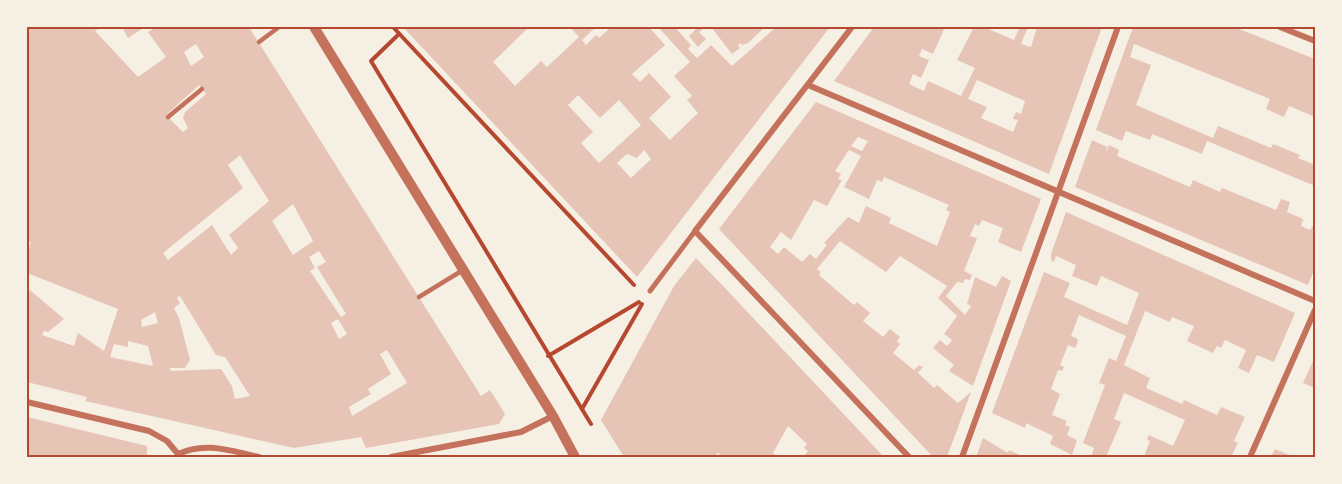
<svg xmlns="http://www.w3.org/2000/svg" width="1342" height="484" viewBox="0 0 1342 484" font-family="'Nunito Sans',sans-serif">
<style>
.building{fill:#e6c5b7;fill-rule:evenodd}
.lines{fill:none;stroke-linecap:round;stroke-linejoin:round}
.path{stroke:#b5482f;stroke-width:4}
.service{stroke:#c5725c;stroke-width:4.5}
.pedestrian{stroke:#c5725c;stroke-width:5}
.minor{stroke:#c5725c;stroke-width:6}
.tertiary{stroke:#c5725c;stroke-width:10}
.neatline{fill:none;stroke:#b5482f;stroke-width:2}
</style>
<rect width="100%" height="100%" fill="#f6efe4"/>
<!-- building -->
<g class="building">
<path d="M30 27H101L95 31 138 77 166 57 148 32 156 27H249L481 396 490 390 505 414 499 424 366 448 361 437 294 448 85 401 87 397 27 382V297L30 290 64 319 48 332 44 331 42 335 74 346 78 333 104 351 118 309 27 273V255L31 242 27 241V35ZM196 44 204 57 191 66 184 52ZM199 85 206 94 185 112 183 118 188 128 183 132 166 115ZM240 155 269 201 229 235 238 248 231 255 212 225 168 260 163 253 243 188 228 165ZM293 204 313 241 293 255 272 221ZM319 251 326 262 317 267 346 314 341 317 310 271 315 268 309 257ZM180 296 216 355 225 357 250 396 235 399 232 386 221 369 171 371 170 368H185L190 360 179 318 174 308 180 303 177 298ZM155 312 158 323 142 327 141 320ZM338 319 347 334 339 339 331 323ZM128 341 148 346 153 366 110 357 114 344 128 347ZM387 350 407 383 352 416 349 407 371 394 368 389 391 374 380 354Z"/>
<polygon points="122,27 145,27 128,38"/>
<path d="M403 27H529L493 62 515 86 541 61 547 67 579 37 570 27H596L582 40 586 45 596 35 599 38 611 27H649L665 45 632 74 640 82 649 73 671 97 649 118 670 140 698 113 687 100 692 96 674 76 690 62 658 27H675L691 45 688 49 697 58 711 45 732 66 776 27H830L637 277ZM578 95 600 118 619 100 641 125 599 163 581 143 593 132 568 105ZM644 150 651 159 631 178 617 163 627 154 637 158Z"/>
<polygon points="694,27 705,27 699,32 706,39 698,47 689,36 696,29"/>
<polygon points="711,27 765,27 748,43 742,45 740,43 738,45 740,48 732,54"/>
<path d="M874 27H945L933 54 922 49 919 56 929 60 921 78 913 74 909 84 924 91 928 81 961 96 975 68 957 60 973 29 969 27H984L1014 40 1020 27H1028L1021 44 1031 47 1037 27H1102L1049 174 834 81ZM977 80 1025 101 1021 114 1016 112 1013 119 1018 120 1013 132 981 118 987 107 968 99Z"/>
<polygon points="1133,27 1234,27 1315,59 1315,117 1289,106 1284,117 1266,109 1270,99 1134,44 1130,57 1151,65 1136,105 1213,138 1218,126 1271,148 1273,144 1300,155 1298,158 1315,165 1315,186 1207,141 1202,154 1152,134 1150,140 1126,131 1122,141 1096,130"/>
<path d="M816 102 1041 199 1021 252 998 242 1003 228 982 220 979 226 975 224 970 236 977 238 964 271 972 275 970 280 965 279 963 283 957 282 946 296 965 315 971 306 967 304 975 277 996 287 1002 276 1011 281 973 386 949 371 954 365 933 348 940 340 947 346 952 340 944 334 957 316 938 298 947 286 900 256 886 272 840 241 817 269 821 272 819 275 835 289 854 305 857 302 870 313 863 321 883 337 890 329 900 337 897 341 900 344 893 353 914 370 919 365 923 367 918 373 934 388 937 385 958 403 971 392 947 457H933L719 229ZM858 137 868 141 862 151 851 146ZM849 150 861 156 844 187 869 199 877 180 882 182 884 177 949 205 946 210 950 212 937 246 889 223 891 218 866 206 859 223 848 217 824 243 827 245 816 259 810 254 802 262 784 247 778 254 770 247 781 232 791 240 814 200 827 206 842 180 838 179 841 174 835 171Z"/>
<polygon points="1092,140 1107,147 1106,152 1109,145 1119,150 1117,156 1190,187 1193,180 1220,192 1222,188 1276,210 1281,199 1290,202 1287,212 1303,219 1301,226 1310,230 1315,223 1315,268 1308,285 1075,187"/>
<polygon points="1066,212 1295,313 1274,362 1257,355 1249,373 1238,368 1246,350 1225,340 1221,348 1217,346 1213,353 1187,341 1194,326 1172,317 1170,322 1145,311 1124,365 1150,378 1146,388 1182,404 1184,400 1217,415 1221,407 1245,417 1234,441 1238,443 1231,457 1149,457 1145,454 1150,441 1147,440 1149,435 1173,446 1185,420 1124,393 1114,419 1121,422 1106,457 1091,457 1094,448 1083,443 1105,385 1099,383 1109,358 1116,361 1126,336 1079,315 1071,336 1078,339 1077,344 1075,348 1068,345 1060,365 1064,367 1062,371 1058,370 1051,389 1060,394 1052,415 1067,421 1065,425 1070,427 1067,435 1077,440 1072,455 1050,444 1053,436 1026,423 1025,428 992,413 1044,272 1070,283 1064,297 1127,325 1139,293 1101,276 1097,286 1072,276 1076,265 1056,256 1054,262 1051,260 1051,254"/>
<polygon points="696,258 725,288 884,457 803,457 808,451 804,448 807,444 788,426 773,453 777,457 724,457 717,453 715,457 624,457 601,420 674,286"/>
<polygon points="1315,357 1315,388 1303,383"/>
<polygon points="27,417 147,446 147,457 27,457"/>
<polygon points="983,438 1008,453 1009,450 1024,457 976,457"/>
<polygon points="1275,449 1294,457 1271,457"/>
</g>
<g class="lines">
<!-- path -->
<g class="path">
<polyline points="393,27 634,285"/>
<polyline points="399,34 371,61 591,424"/>
<polyline points="548,356 639,302"/>
<polyline points="582,409 642,304"/>
</g>
<!-- service -->
<g class="service">
<polyline points="259,42 279,27"/>
<polyline points="168,117 202,89"/>
<polyline points="419,297 463,270"/>
</g>
<!-- pedestrian -->
<polyline class="pedestrian" points="650,291 695,231"/>
<!-- minor -->
<g class="minor">
<polyline points="852,27 695,231 909,457"/>
<polyline points="1280,27 1315,41"/>
<polyline points="808,85 1315,301"/>
<polyline points="27,402 149,431 167,441 178,454"/>
<path d="M178 454C205 441 231 451 259 457"/>
<polyline points="391,457 521,432 553,416"/>
<polyline points="962,457 1118,27"/>
<polyline points="1250,457 1315,310"/>
</g>
<!-- tertiary -->
<polyline class="tertiary" points="314,27 553,416 575,457"/>
</g>
<!-- border -->
<rect width="1342" height="484" fill="none" stroke="#f6efe4" stroke-width="57"/>
<rect x="28" y="28" width="1286" height="428" class="neatline"/>
</svg>
